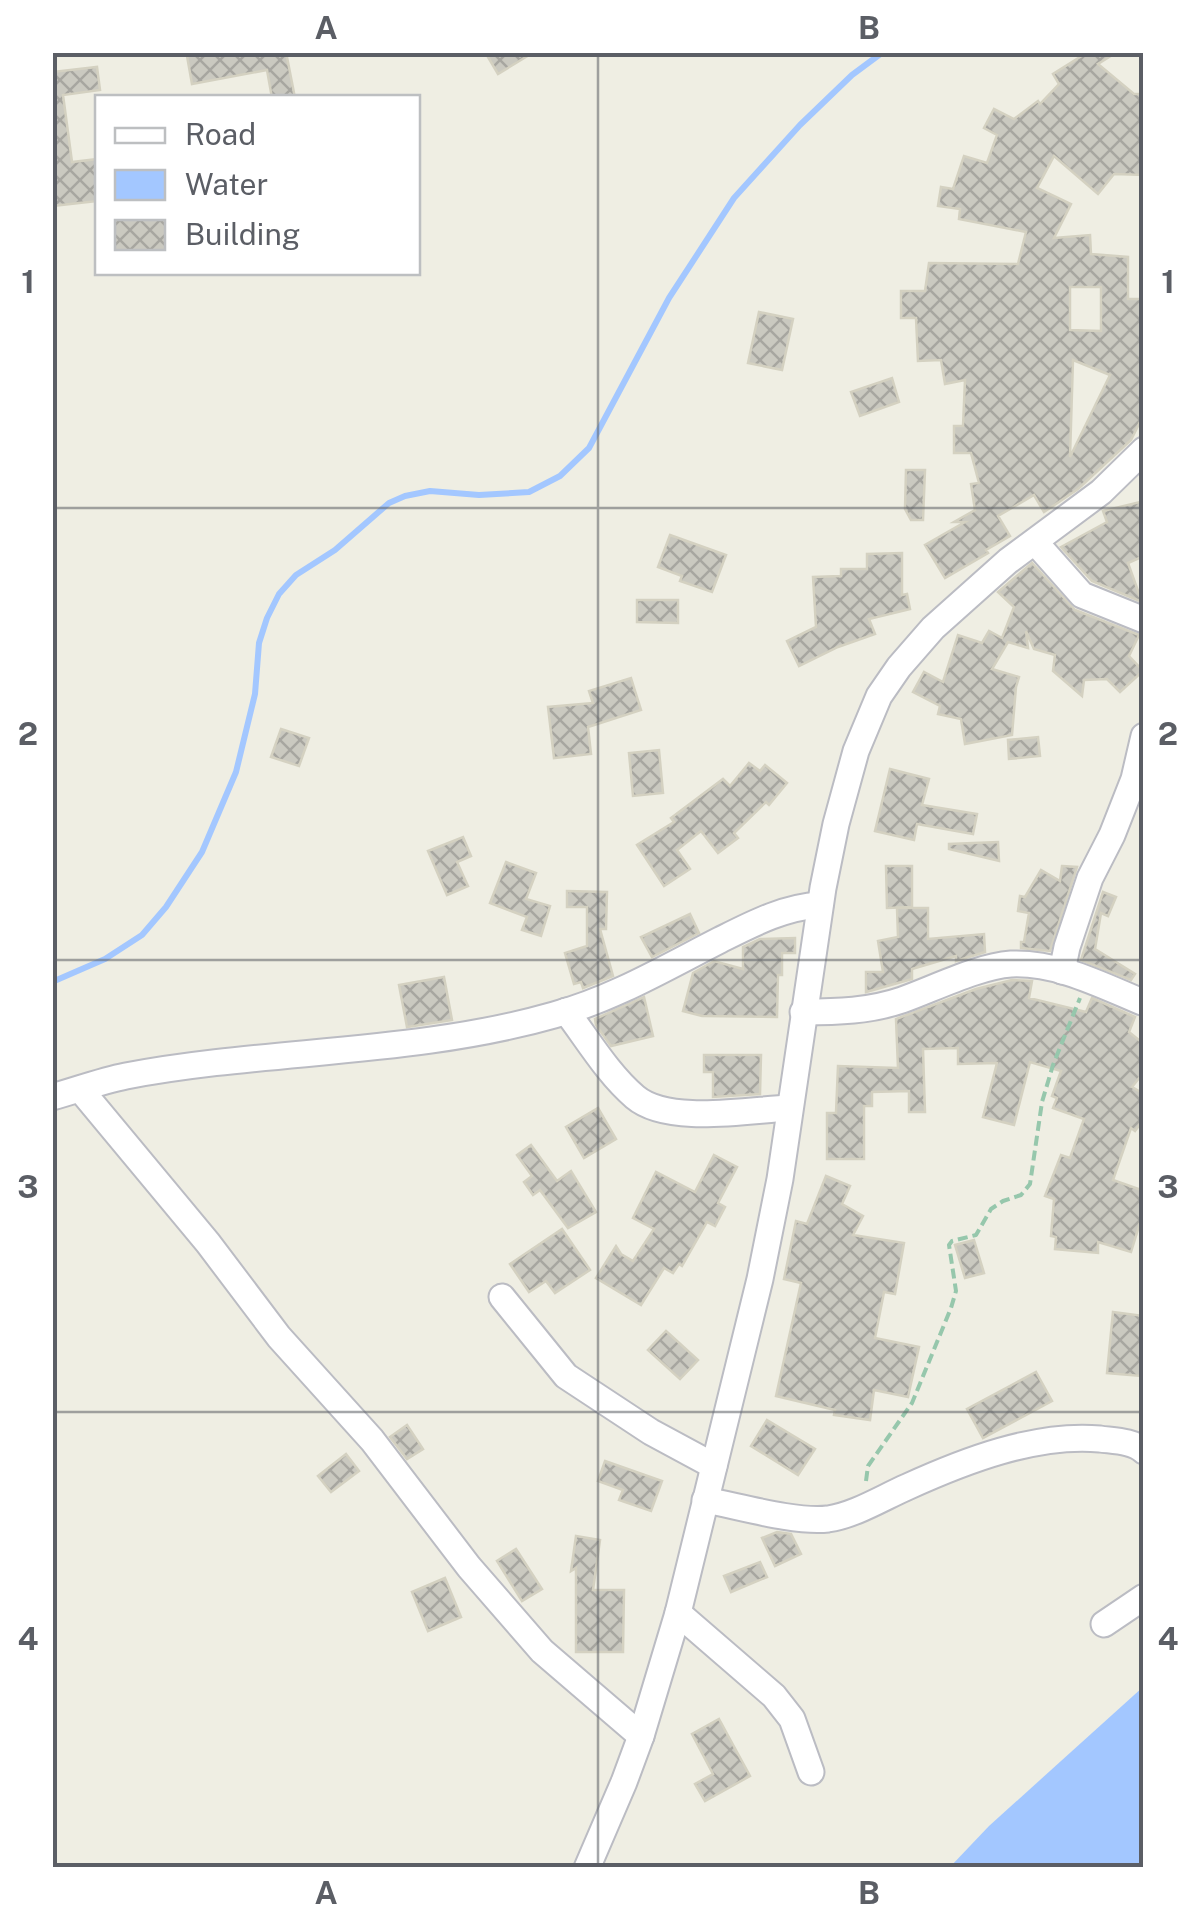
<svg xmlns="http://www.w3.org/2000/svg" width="1196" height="1920" viewBox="0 0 1196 1920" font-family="'Public Sans',sans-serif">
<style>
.water{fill:#a3c7ff}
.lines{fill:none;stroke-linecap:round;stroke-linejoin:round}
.stream{stroke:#a3c7ff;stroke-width:6}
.building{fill:url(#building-cross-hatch);stroke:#d4d1c1;stroke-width:2.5;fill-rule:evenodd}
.minor-casing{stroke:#bbbcc3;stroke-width:29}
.path{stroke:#96c7ac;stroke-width:4;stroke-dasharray:10 5;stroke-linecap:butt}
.minor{stroke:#fff;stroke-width:25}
.grid{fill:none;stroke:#5b5e65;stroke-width:2.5;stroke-opacity:0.55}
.neatline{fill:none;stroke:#5b5e65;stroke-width:4}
.grid-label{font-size:32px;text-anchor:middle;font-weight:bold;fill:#5b5e65}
</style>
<defs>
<pattern id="building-cross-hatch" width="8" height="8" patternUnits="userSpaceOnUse" patternTransform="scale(2.5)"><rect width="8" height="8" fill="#cac9c0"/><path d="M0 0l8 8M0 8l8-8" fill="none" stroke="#a7a6a0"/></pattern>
</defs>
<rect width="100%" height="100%" fill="#efeee3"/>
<!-- water -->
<polygon class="water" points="1143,1687 1143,1867 950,1867 989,1826"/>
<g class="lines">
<!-- stream -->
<polyline class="stream" points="52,982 105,959 142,935 166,907 202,852 236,772 255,694 259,643 267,618 279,594 296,575 335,550 389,503 405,496 430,491 479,495 529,492 560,476 589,448 669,298 734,198 800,125 852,75 883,52"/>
</g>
<!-- building -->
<g class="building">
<polygon points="205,52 286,52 295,98 272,98 267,70 192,84 187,56"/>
<polygon points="485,52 534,52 498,74"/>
<path d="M1088 52H1117L1098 64 1134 94H1144V175L1114 174 1098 194 1054 156 1037 188 1071 204 1054 238 1090 235 1091 254 1128 257V299H1144V414L1131 440 1078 489 1044 512 1034 495 998 516 1010 536 986 550 988 553 945 578 925 545 965 522H954L975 510 971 484 979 483 971 453H954V426H963L965 380 945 384 941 360 918 361 916 318H901V291H925L929 263 1018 264 1026 232 959 219 960 209 938 206 941 187 953 189 964 156 987 163 997 135 984 128 994 109 1014 119 1038 101 1040 104 1059 84 1053 74ZM1070 287H1101V331L1070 330ZM1073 360 1110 375 1070 457Z"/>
<polygon points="97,67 100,90 63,95 72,162 98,159 98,201 52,206 52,72"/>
<polygon points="759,312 793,319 782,370 748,363"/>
<polygon points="892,378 899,402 860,416 851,392"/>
<polygon points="906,470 925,470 923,520 911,520 905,509"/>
<polygon points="1144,501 1144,556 1128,563 1142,602 1092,581 1061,547 1107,522 1103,511"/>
<polygon points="670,535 726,555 712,592 680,581 682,576 658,567"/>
<polygon points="902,553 902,595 907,594 910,609 869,619 875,634 838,647 799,666 787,641 816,627 813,577 841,576 841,569 867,569 867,554"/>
<polygon points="1032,563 1075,610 1139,635 1129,656 1143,671 1120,692 1107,679 1084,680 1082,696 1053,671 1055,655 1034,649 1026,631 1028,648 1008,642 992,669 1019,677 1016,687 1012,735 965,744 961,719 938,714 940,706 913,692 924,672 943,682 958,635 982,643 989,631 1002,638 1014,607 998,592"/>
<polygon points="637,600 678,600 678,623 637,622"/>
<polygon points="631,678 641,710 588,727 591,754 554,758 548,707 593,703 589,691"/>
<polygon points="281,729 309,738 299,766 271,757"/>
<polygon points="1038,737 1040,756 1009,759 1008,740"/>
<polygon points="659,750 663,793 633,796 629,753"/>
<polygon points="749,763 760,771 765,765 787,783 769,805 766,802 734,833 738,838 718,853 701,831 677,850 690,869 664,886 637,845 674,822 671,818 723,779 730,786"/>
<polygon points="890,769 929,779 922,805 977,814 973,834 917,824 914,840 875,831"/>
<polygon points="463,837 471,856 457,862 468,886 447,895 428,851"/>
<polygon points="998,842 999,861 949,849 949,844"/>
<polygon points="506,862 536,873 526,899 550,906 541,936 522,930 527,917 490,903"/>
<polygon points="886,866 912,866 912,907 887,908"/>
<polygon points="1062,866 1077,867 1050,951 1021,948 1021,942 1024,942 1029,913 1018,911 1020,896 1025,897 1041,870 1060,881"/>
<polygon points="567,891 607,892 606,929 600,929 613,976 583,988 581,982 574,984 565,953 587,946 587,907 567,907"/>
<polygon points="1103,892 1116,897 1108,916 1101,913 1095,949 1135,974 1131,980 1081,960"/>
<polygon points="897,908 928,908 928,939 984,934 985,952 956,961 956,956 912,969 912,979 866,992 866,972 883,972 878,941 898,937"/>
<polygon points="690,914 699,933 652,957 641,937"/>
<polygon points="795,938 795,953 782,953 782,975 778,975 777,1017 702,1016 683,1011 693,973 714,961 743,969 743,947 760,939"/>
<polygon points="444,977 452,1020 407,1027 399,985"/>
<polygon points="1012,980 1032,981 1029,998 1086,1012 1092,998 1135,1017 1129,1032 1144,1044 1144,1072 1132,1087 1144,1094 1144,1119 1135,1131 1131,1128 1113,1180 1144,1191 1144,1210 1131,1252 1098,1242 1098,1253 1055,1249 1056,1237 1051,1236 1054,1199 1045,1196 1061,1155 1070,1158 1084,1119 1053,1108 1057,1098 1052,1096 1061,1071 1030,1062 1014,1125 983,1117 997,1063 958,1064 958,1048 923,1049 925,1112 909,1112 909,1091 872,1092 872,1106 864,1106 864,1159 827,1159 827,1113 836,1113 838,1066 898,1068 896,1019 976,989"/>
<polygon points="644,997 653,1036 611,1046 596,1025 595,1019"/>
<polygon points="704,1055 761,1055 760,1094 713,1097 713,1072 704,1072"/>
<polygon points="598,1108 616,1139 584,1158 566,1127"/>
<polygon points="531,1145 557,1181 571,1171 596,1212 568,1228 540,1190 533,1195 524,1182 532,1176 517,1155"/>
<polygon points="714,1155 737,1167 718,1203 725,1207 715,1226 707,1222 682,1266 679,1264 673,1273 664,1268 641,1305 596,1278 616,1246 621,1254 633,1261 654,1229 633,1218 656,1172 695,1192"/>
<polygon points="826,1176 850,1186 842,1204 863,1216 853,1235 904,1243 895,1294 884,1292 875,1338 919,1347 908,1397 874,1390 870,1420 834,1415 835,1410 776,1396 801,1283 784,1279 796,1221 807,1224"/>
<polygon points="562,1229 590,1270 555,1293 546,1281 529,1292 510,1264"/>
<polygon points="974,1240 984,1273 965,1278 955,1245"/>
<polygon points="1113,1312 1144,1316 1141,1376 1107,1373"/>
<polygon points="666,1331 698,1360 680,1379 648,1350"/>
<polygon points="1036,1372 1052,1401 983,1438 967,1409"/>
<polygon points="767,1420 815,1449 798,1475 751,1446"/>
<polygon points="407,1425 423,1449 407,1459 390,1437"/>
<polygon points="346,1454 359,1471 331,1492 318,1476"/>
<polygon points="605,1461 662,1481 651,1511 619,1500 623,1490 598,1481"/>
<polygon points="777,1532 791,1534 801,1554 775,1566 762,1538"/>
<polygon points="576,1536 600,1540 593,1590 624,1590 623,1652 576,1652 576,1568 571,1571"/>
<polygon points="516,1549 542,1589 522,1601 497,1561"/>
<polygon points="760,1562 767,1577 731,1592 724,1576"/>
<polygon points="445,1578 461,1617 428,1631 412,1592"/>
<polygon points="719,1719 750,1776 705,1801 695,1784 713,1774 692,1734"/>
</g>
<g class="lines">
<defs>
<g id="minor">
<polyline points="1035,542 1082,595 1144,620"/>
<polyline points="1062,971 1067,947 1090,878 1112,835 1134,779 1144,736"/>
<path d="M566 1011C588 1040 608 1074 635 1097 668 1125 748 1110 789 1108"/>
<path d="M803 1012C837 1012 870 1011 902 1000 933 989 979 966 1011 964 1057 962 1101 985 1142 1002"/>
<polyline points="80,1089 208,1243 279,1337 372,1440 469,1567 542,1651 641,1736"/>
<path d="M52 1097C77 1090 101 1081 126 1076 268 1049 414 1055 554 1015 613 999 667 967 720 940 752 924 784 907 820 905"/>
<polyline points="502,1297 566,1376 651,1432 714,1466"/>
<path d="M705 1500C738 1506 796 1523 828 1519 855 1515 882 1498 907 1487 964 1461 1036 1433 1100 1439 1115 1441 1133 1441 1144 1451"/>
<polyline points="678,1613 774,1696 792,1719 811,1772"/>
<polyline points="1104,1624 1144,1597"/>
<polyline points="587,1868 624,1782 641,1736 678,1613 760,1279 780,1179 823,888 836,824 856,751 879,696 899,667 933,628 1008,561 1101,492 1144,450"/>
</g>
</defs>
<!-- minor casing -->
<use href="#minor" class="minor-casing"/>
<!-- path -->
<polyline class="path" points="866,1481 868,1466 912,1403 951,1308 956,1291 949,1245 952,1241 976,1235 991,1209 1003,1201 1021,1195 1030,1184 1042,1102 1053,1065 1080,998"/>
<!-- minor -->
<use href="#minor" class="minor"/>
</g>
<!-- grid -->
<path class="grid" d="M598 52V1868M52 508H1144M52 960H1144M52 1412H1144"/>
<!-- border -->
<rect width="1196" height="1920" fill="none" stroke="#ffffff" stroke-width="110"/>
<!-- legend -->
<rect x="95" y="95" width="325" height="180" fill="#ffffff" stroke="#bdbfc1" stroke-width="2.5"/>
<rect x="115" y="128" width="50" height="15" fill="#ffffff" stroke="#bdbfc1" stroke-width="2.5"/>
<text x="185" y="145" font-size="30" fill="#5b5e65">Road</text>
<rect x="115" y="170" width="50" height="30" fill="#a3c7ff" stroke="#bdbfc1" stroke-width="2.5"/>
<text x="185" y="195" font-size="30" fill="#5b5e65">Water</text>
<rect x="115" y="220" width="50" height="30" fill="url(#building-cross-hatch)" stroke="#bdbfc1" stroke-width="2.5"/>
<text x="185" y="245" font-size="30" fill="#5b5e65">Building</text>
<rect x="55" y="55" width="1086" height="1810" class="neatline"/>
<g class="grid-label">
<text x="326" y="39">A</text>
<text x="869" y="39">B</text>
<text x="28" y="293">1</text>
<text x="1168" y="293">1</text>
<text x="28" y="745">2</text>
<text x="1168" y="745">2</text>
<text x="28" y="1198">3</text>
<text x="1168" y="1198">3</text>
<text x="28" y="1650">4</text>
<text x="1168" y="1650">4</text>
<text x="326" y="1904">A</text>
<text x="869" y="1904">B</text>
</g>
</svg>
